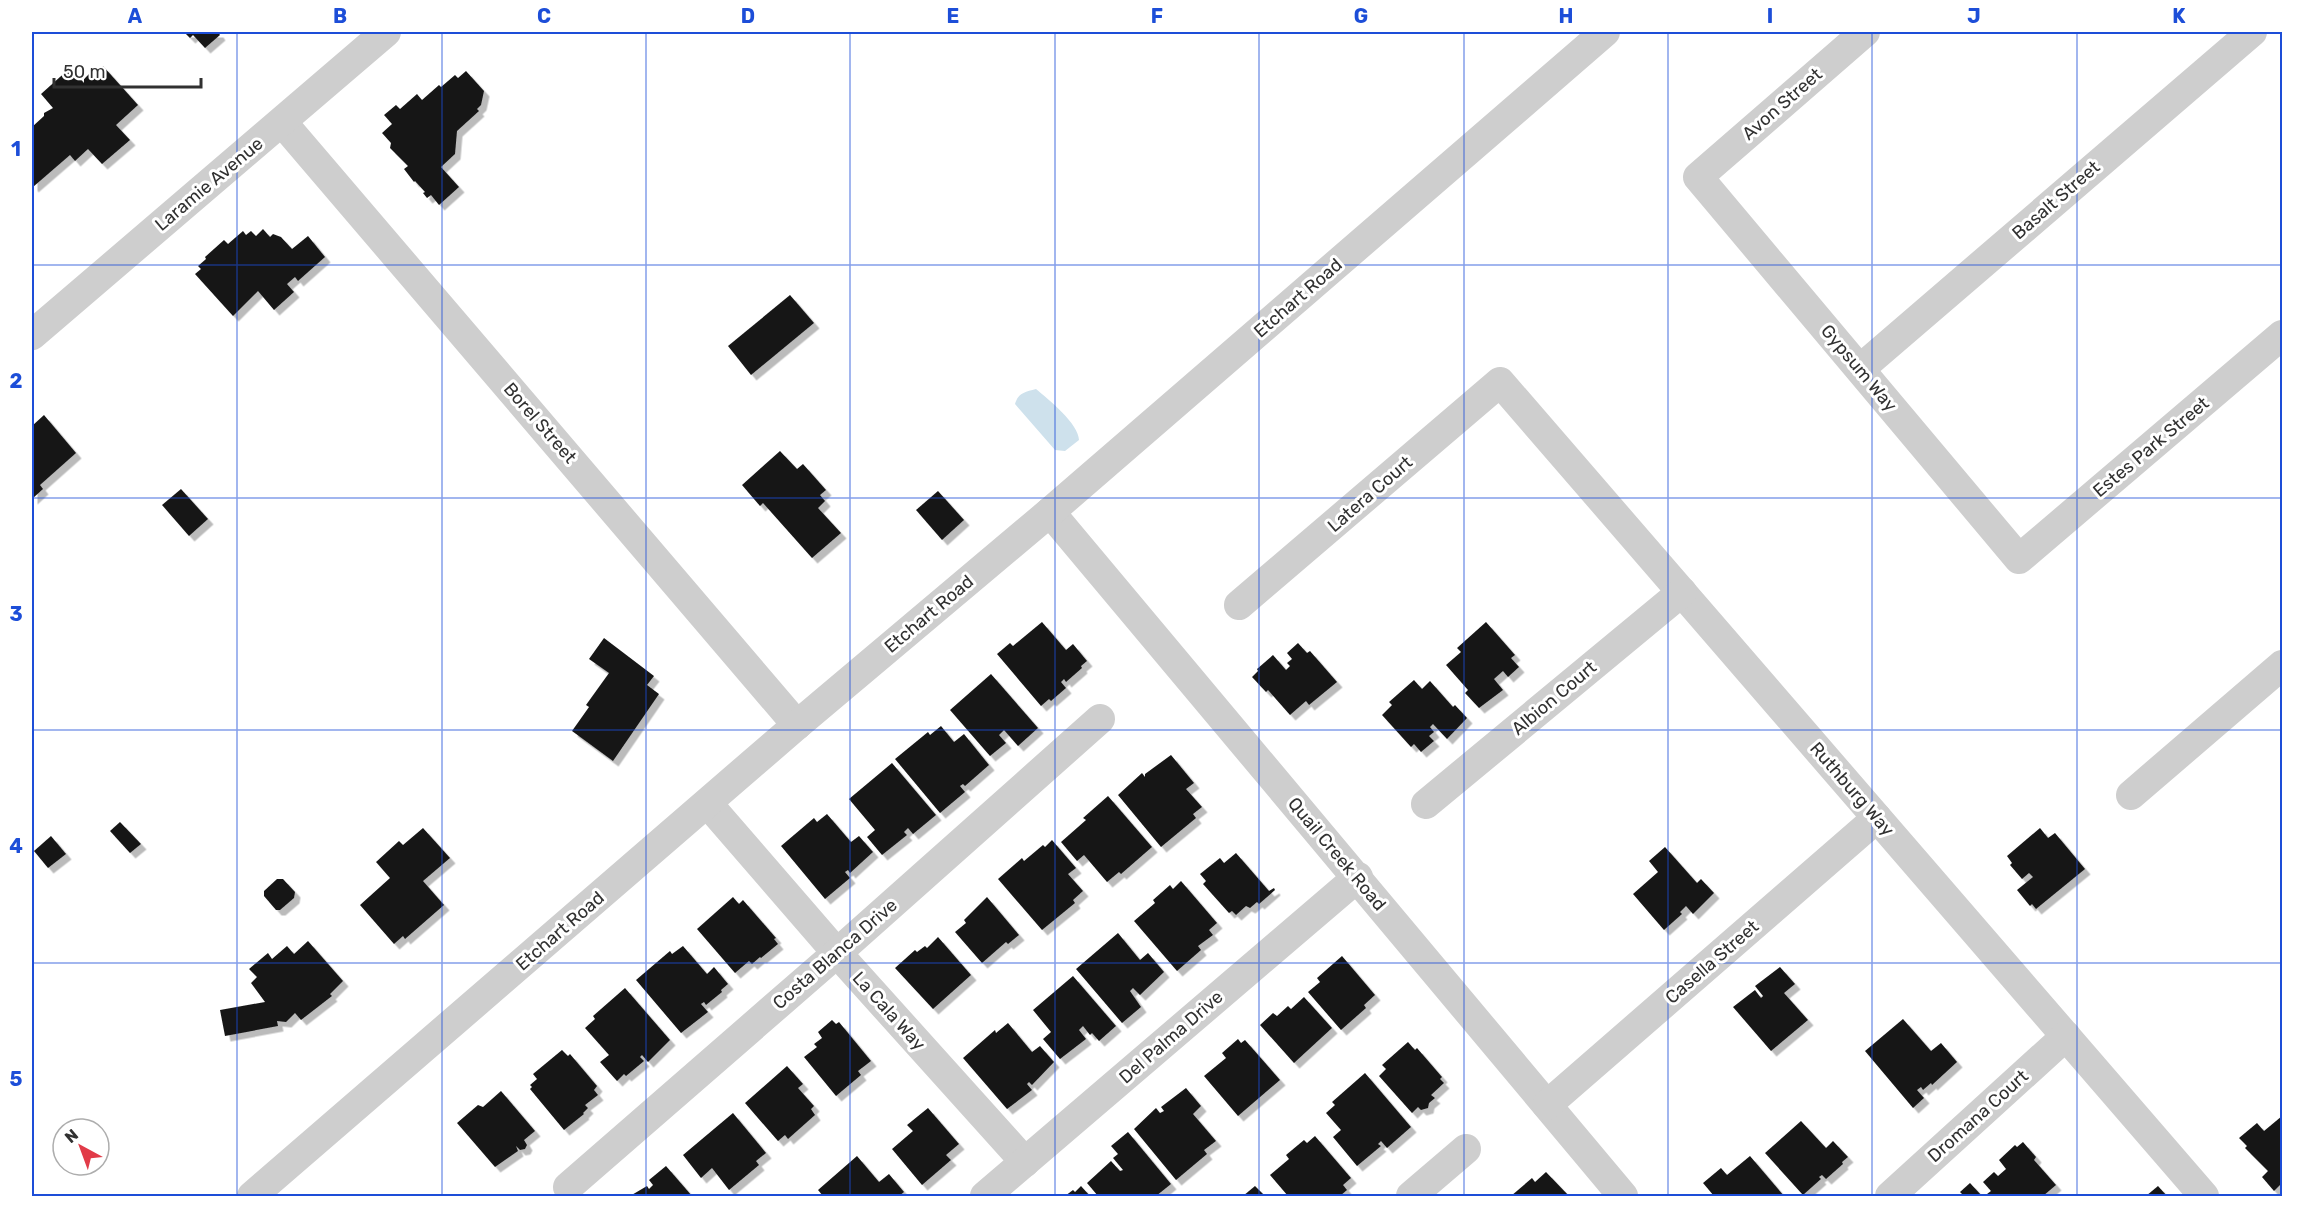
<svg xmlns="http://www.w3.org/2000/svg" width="2314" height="1228" viewBox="0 0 2314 1228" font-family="Rubik,sans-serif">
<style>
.water{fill:#cee1ec}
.building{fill:#181818;filter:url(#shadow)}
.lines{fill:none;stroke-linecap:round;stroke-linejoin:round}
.minor{stroke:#cecece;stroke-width:30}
.grid{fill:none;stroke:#1d4ed8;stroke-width:1.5;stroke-opacity:0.55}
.labels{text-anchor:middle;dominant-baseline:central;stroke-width:6;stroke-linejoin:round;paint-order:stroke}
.street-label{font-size:18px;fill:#313131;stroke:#fff}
.neatline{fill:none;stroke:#1d4ed8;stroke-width:2}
.grid-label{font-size:20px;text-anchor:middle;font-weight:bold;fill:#1d4ed8}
</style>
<defs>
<filter id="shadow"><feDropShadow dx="5.5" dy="5.5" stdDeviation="0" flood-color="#0004"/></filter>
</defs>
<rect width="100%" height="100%" fill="#fff"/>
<!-- water -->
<path class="water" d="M1036 389C1048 399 1079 424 1079 440L1065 451 1055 450 1015 404C1018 393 1025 392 1036 389Z"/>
<!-- building -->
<g class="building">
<polygon points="184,32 218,32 220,35 205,48 193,35 190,38"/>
<polygon points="103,66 138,105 116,125 130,140 102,164 88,149 75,161 70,155 33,187 32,185 32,127 44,116 44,113 53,108 41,94 70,68 84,83 84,79 89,74 94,74"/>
<polygon points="466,71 484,91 481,105 477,109 479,111 457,131 455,154 441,167 459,187 439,205 431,195 427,198 423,193 425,192 415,181 414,182 404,169 408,166 390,148 391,143 382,133 392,124 384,115 396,105 400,109 417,94 422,100 439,85 441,87 455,75 458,78"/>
<polygon points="263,229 270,237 273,234 281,237 292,249 308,236 325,257 298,281 295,277 287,284 294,292 274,310 258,291 233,316 195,274 201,269 198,266 206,259 205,257 224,240 228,244 243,231 246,235 251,231 256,236"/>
<polygon points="790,295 814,323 751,375 728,346"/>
<polygon points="44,415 76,453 40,485 43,489 32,499 32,426"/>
<polygon points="780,451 797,469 803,464 826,490 820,495 825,501 818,508 841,533 812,558 763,503 760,506 742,485"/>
<polygon points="181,489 208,519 189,536 162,505"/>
<polygon points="938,491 964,520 942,540 916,510"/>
<polygon points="1042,622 1066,650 1073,644 1087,661 1081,666 1082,668 1066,682 1064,679 1061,682 1066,688 1051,701 1049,699 1041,706 997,654 1010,643 1013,646"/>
<polygon points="1486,622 1515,655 1511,658 1519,667 1508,677 1503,671 1494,679 1503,690 1479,708 1465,693 1468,690 1446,665 1461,652 1457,648"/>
<polygon points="604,638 654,676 647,685 659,694 613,761 572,731 589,707 586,705 609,673 589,659"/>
<polygon points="1298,643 1307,653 1310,651 1337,682 1309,705 1306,701 1290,715 1268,690 1266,692 1252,677 1258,671 1257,669 1273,655 1286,670 1290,666 1287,663 1292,659 1287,653"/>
<polygon points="991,674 1038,728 1018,746 1004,730 999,735 1006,743 990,756 950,710"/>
<polygon points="1414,680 1422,689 1430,681 1453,707 1455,705 1467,718 1447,739 1433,724 1430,727 1434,732 1429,736 1434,741 1421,752 1414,744 1411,747 1382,715 1392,705 1389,702"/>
<polygon points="941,726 954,742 964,734 989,765 965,786 963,784 960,786 965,792 940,813 895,759 928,732 930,735"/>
<polygon points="1171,755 1194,783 1186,789 1202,807 1193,814 1196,818 1161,847 1118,795 1142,773 1145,777 1145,774"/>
<polygon points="892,763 936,815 913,834 908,828 904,832 907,835 882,855 867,837 875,830 849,799"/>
<polygon points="1108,796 1152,847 1121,874 1119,872 1107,882 1084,855 1077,861 1061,842 1086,820 1083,818"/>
<polygon points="827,814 851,842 859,836 873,852 850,873 848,870 845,872 850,878 825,899 781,846 814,818 817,822"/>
<polygon points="120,822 141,844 130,853 110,831"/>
<polygon points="423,828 450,858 423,881 444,905 405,939 403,936 394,944 360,905 390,878 376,862 399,841 403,845"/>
<polygon points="2040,828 2048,838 2055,833 2085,869 2036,909 2032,904 2030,906 2017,890 2033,877 2029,873 2022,879 2010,865 2012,863 2007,856"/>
<polygon points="51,836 66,854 48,868 34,851"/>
<polygon points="1052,840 1076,868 1068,874 1083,891 1073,900 1075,903 1042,930 998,879 1022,858 1024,861 1043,845 1045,847"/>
<polygon points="1665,847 1697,883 1701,879 1714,893 1693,914 1686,906 1680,912 1682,914 1664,930 1633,894 1658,872 1649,861"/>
<polygon points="1236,853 1269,891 1274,888 1275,890 1259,904 1257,902 1250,908 1246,906 1236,915 1232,911 1229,913 1203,884 1206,881 1200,874 1220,858 1224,863"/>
<polygon points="277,879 283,879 295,892 294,898 280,910 276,910 264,896 264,891"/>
<polygon points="1181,881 1217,923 1209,930 1213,935 1198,946 1201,950 1177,971 1134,921 1155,903 1153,900 1170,885 1173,889"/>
<polygon points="733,897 739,904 743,900 776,938 774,939 778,944 761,958 760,957 752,964 749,961 735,973 697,929"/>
<polygon points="987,897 1019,935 1008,944 1006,942 982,963 955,932 966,923 964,920"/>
<polygon points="1118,933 1140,960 1148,953 1164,972 1140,995 1133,988 1130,991 1141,1007 1122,1023 1076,969"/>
<polygon points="938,937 971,975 933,1009 895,968 915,950 917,952 925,946 927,948"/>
<polygon points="308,941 343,981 330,994 332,996 301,1020 295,1013 286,1022 277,1021 278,1026 225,1036 220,1010 265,1002 251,983 257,977 249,969 268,953 272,959 287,946 294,954"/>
<polygon points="683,946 707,974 714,967 728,984 721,990 722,992 706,1005 704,1002 701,1004 708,1012 681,1033 636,980 670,951 672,954"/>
<polygon points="1342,956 1375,995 1364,1005 1366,1008 1341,1030 1308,992 1320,982 1317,978"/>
<polygon points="1780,967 1795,984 1784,993 1808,1020 1771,1051 1733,1007 1755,990 1761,998 1763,996 1755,986"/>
<polygon points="1073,976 1116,1026 1099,1041 1092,1033 1090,1035 1083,1026 1079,1030 1086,1039 1060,1059 1043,1039 1051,1032 1033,1010"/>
<polygon points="625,988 670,1040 648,1062 642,1055 640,1057 644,1061 626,1076 624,1074 617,1081 600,1062 609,1055 585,1028 595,1019 593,1016"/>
<polygon points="1304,997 1332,1028 1294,1063 1260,1025 1273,1013 1277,1016 1288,1006 1291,1009"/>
<polygon points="1903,1019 1931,1051 1941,1043 1957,1062 1932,1085 1931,1083 1923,1090 1921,1087 1917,1090 1924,1098 1913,1108 1865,1051"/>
<polygon points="832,1020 836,1024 839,1022 871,1061 858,1071 861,1075 836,1096 804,1057 817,1047 814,1044 822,1038 818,1032"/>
<polygon points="1008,1023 1032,1052 1040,1046 1054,1062 1032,1085 1029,1082 1027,1084 1032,1090 1007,1109 963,1058 995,1030 996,1033"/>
<polygon points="1238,1039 1241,1043 1245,1040 1280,1080 1238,1116 1204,1076 1226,1058 1222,1053"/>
<polygon points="1408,1042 1415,1050 1417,1048 1442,1077 1440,1079 1444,1083 1431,1095 1435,1098 1429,1103 1428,1108 1421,1110 1418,1107 1412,1113 1379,1076 1386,1069 1382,1065"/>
<polygon points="562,1050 568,1056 570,1054 597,1086 594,1090 598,1095 585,1105 588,1108 583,1113 584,1114 564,1130 530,1089 532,1087 530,1085 537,1079 533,1074"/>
<polygon points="787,1066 803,1084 798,1088 814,1106 811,1109 815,1115 788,1139 785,1135 778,1141 745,1103"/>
<polygon points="1365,1073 1411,1127 1387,1148 1381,1141 1378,1144 1381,1146 1357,1166 1333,1137 1341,1130 1326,1113 1335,1105 1332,1102"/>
<polygon points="1186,1088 1201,1106 1193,1114 1216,1141 1204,1150 1207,1154 1176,1180 1134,1129 1156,1108 1160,1113 1164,1111 1161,1107"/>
<polygon points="501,1091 535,1131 524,1140 527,1145 525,1149 520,1150 516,1146 518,1151 495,1167 457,1123 478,1105 483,1107"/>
<polygon points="928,1108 959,1144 946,1155 951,1160 922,1185 892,1149 913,1131 907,1125"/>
<polygon points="733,1113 766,1153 756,1161 759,1165 729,1190 712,1168 701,1178 683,1155"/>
<polygon points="2282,1116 2282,1183 2274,1191 2262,1177 2268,1171 2245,1148 2247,1146 2239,1138 2257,1123 2264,1131"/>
<polygon points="1801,1121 1826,1148 1833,1141 1848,1157 1842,1162 1843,1164 1826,1179 1822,1175 1819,1177 1821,1179 1803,1195 1765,1153"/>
<polygon points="1128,1132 1171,1184 1156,1196 1114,1196 1112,1194 1109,1196 1098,1196 1087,1183 1111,1161 1120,1171 1123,1170 1113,1158 1118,1154 1111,1146"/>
<polygon points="1315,1136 1351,1178 1343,1185 1347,1190 1340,1196 1288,1196 1270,1175 1289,1159 1286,1155 1304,1140 1307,1143"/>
<polygon points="2023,1142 2036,1157 2034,1160 2056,1185 2043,1196 1989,1196 1987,1194 1991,1191 1983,1182 1994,1172 1998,1176 2006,1169 1999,1160 2015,1145 2017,1147"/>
<polygon points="857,1156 879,1182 889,1174 904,1192 899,1196 823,1196 818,1190"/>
<polygon points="1750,1156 1784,1196 1714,1196 1703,1183 1721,1168 1727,1175"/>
<polygon points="666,1166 692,1196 630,1196 647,1186 649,1189 653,1185 649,1180"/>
<polygon points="1546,1172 1569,1196 1511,1196 1532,1178 1535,1182"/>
<polygon points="1970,1183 1982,1196 1964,1196 1960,1192"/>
<polygon points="1081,1186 1090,1196 1065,1196 1073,1190 1075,1192"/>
<polygon points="1255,1186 1265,1196 1243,1196"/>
<polygon points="2158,1186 2167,1196 2146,1196"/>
</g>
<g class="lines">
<!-- minor -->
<g class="minor">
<polyline points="1865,32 1698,177 2019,559 2282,335"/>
<polyline points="282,122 797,725"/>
<polyline points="32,335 386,32"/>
<polyline points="1860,369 2252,32"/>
<polyline points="1050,512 1623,1196"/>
<polyline points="1239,605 1500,382 2204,1196"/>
<polyline points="2131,795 2282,665"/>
<polyline points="708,804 837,953 1025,1162"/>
<polyline points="1426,804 1682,592"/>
<polyline points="1547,1105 1877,818"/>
<polyline points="568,1187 837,953 1100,719"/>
<polyline points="252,1196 797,725 1050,512 1605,32"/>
<polyline points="985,1196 1358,877"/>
<polyline points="1411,1196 1466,1149"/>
<polyline points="1890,1196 2066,1036"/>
</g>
</g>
<!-- grid -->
<path class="grid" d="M237 32V1196M442 32V1196M646 32V1196M850 32V1196M1055 32V1196M1259 32V1196M1464 32V1196M1668 32V1196M1872 32V1196M2077 32V1196M32 265H2282M32 498H2282M32 730H2282M32 963H2282"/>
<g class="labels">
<!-- street labels -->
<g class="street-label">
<text transform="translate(1782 104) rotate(-41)">Avon Street</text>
<text transform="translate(209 184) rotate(-40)">Laramie Avenue</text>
<text transform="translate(2056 200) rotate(-41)">Basalt Street</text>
<text transform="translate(1298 298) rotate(-41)">Etchart Road</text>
<text transform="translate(1859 368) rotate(50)">Gypsum Way</text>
<text transform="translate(540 423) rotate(49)">Borel Street</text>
<text transform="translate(2151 447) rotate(-40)">Estes Park Street</text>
<text transform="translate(1370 494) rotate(-41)">Latera Court</text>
<text transform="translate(929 614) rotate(-40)">Etchart Road</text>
<text transform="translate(1554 698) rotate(-40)">Albion Court</text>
<text transform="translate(1852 789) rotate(49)">Ruthburg Way</text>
<text transform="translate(1337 854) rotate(50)">Quail Creek Road</text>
<text transform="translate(560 931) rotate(-41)">Etchart Road</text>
<text transform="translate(835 954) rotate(-41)">Costa Blanca Drive</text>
<text transform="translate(1712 962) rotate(-41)">Casella Street</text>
<text transform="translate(889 1011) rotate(48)">La Cala Way</text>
<text transform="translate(1171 1037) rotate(-41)">Del Palma Drive</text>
<text transform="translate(1978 1116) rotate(-42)">Dromana Court</text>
</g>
</g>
<!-- border -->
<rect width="2314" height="1228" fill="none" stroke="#ffffff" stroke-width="66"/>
<!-- north arrow -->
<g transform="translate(81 1147) rotate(319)"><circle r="28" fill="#ffffff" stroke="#adadad" stroke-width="1.5"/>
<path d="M0-4.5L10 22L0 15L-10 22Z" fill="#e13b48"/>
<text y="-9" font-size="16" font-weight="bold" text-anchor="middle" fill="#313131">N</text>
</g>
<!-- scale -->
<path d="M54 78v9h147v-9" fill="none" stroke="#313131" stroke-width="3"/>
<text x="63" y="78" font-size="18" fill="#313131" stroke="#ffffff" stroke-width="4.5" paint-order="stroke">50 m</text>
<rect x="33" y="33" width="2248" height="1162" class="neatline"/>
<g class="grid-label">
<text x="135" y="23">A</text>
<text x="340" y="23">B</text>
<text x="544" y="23">C</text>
<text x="748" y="23">D</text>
<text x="953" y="23">E</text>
<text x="1157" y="23">F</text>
<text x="1361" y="23">G</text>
<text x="1566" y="23">H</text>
<text x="1770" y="23">I</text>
<text x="1974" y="23">J</text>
<text x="2179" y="23">K</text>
<text x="16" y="156">1</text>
<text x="16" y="388">2</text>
<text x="16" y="621">3</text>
<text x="16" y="853">4</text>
<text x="16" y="1086">5</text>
</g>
</svg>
